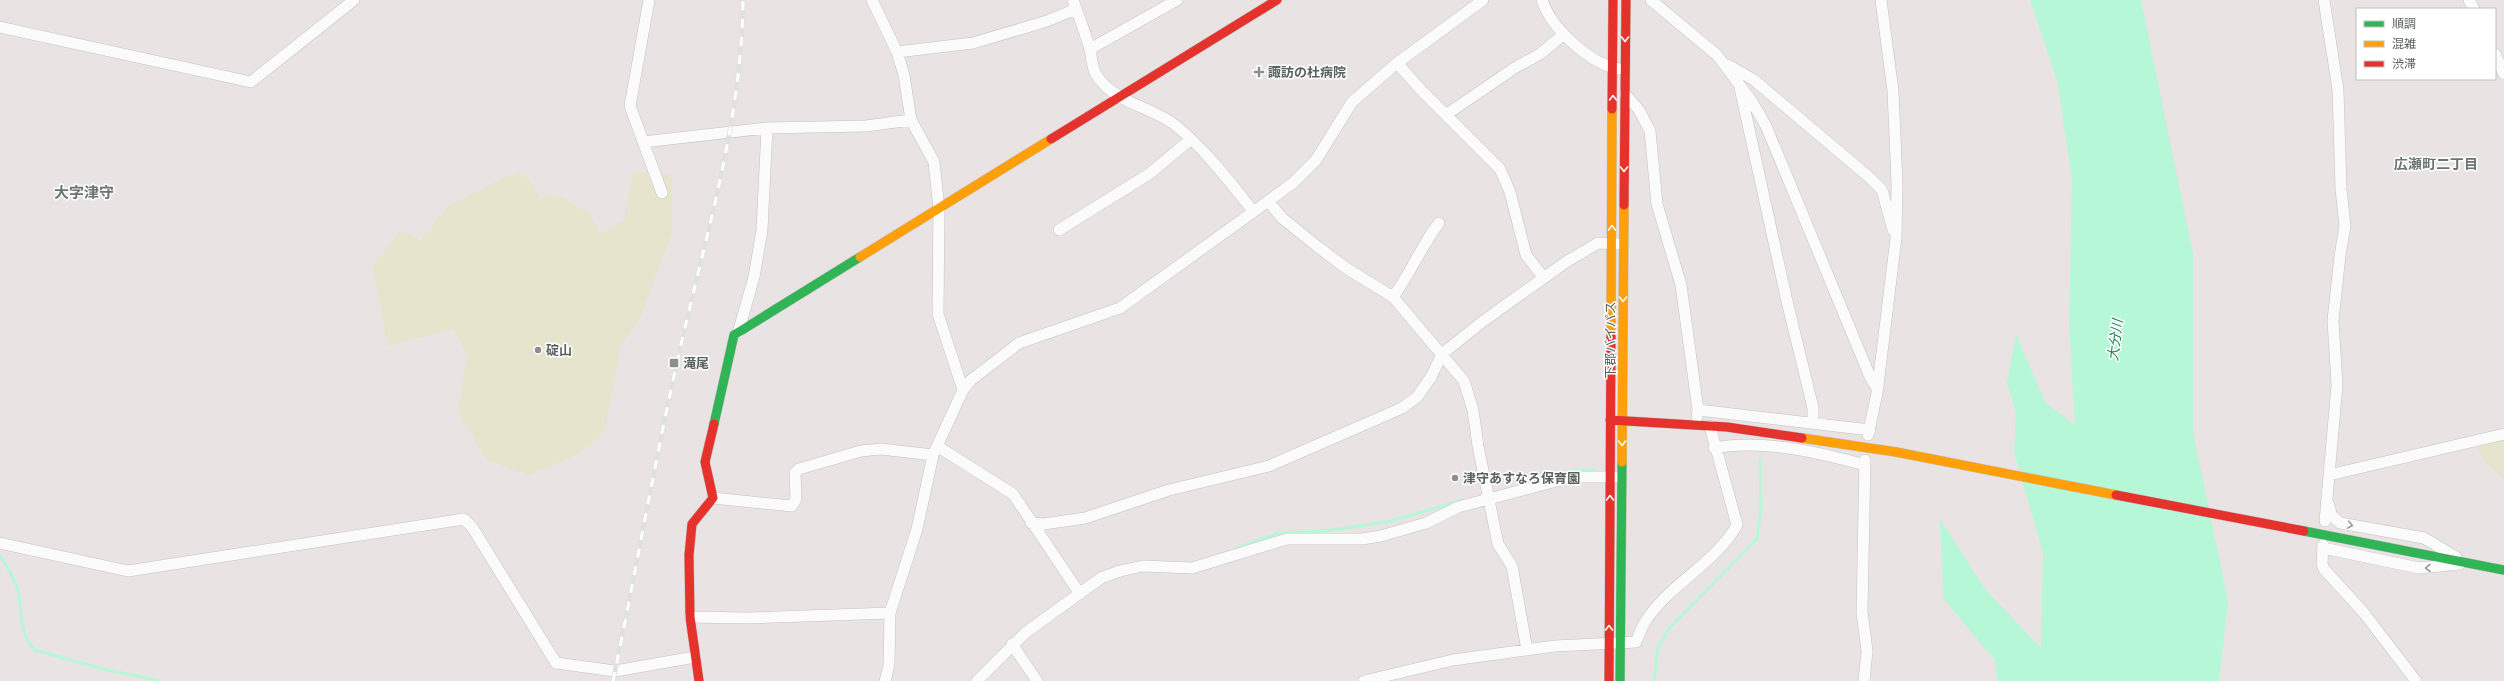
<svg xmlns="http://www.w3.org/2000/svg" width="2504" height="681" viewBox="0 0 2504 681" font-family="'Roboto Condensed','Noto Sans JP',sans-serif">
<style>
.green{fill:#e6e4cd}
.water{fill:#b5f7d6}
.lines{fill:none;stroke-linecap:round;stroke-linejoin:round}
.stream{stroke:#b5f7d6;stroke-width:3}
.street-casing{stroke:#c2c2c1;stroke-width:12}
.fast-casing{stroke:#c1c2c1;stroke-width:10}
.slow-casing{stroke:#c1c2c1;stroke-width:10}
.jam-casing{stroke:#c1c2c1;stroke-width:10}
.street{stroke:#fcfbfb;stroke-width:11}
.fast{stroke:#30b455;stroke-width:9}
.slow{stroke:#ff9f0a;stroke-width:9}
.jam{stroke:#e5322d;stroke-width:9}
.rail-casing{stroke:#e0e0df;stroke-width:4.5}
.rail{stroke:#fff;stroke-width:3;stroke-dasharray:9;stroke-linecap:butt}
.oneway{stroke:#fff}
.oneway2{stroke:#929896}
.poi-dot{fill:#8c8f8e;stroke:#fff;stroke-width:1.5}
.labels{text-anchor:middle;stroke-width:3;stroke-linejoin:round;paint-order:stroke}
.poi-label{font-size:13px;font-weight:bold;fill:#59625f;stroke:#fff;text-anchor:start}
.street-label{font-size:13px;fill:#59625f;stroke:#fff}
.neighbourhood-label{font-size:14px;font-weight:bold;fill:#6a7470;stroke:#fff}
.water-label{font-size:14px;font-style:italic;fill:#2c7d5c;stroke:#fff}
.quarter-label{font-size:15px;font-weight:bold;fill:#6a7470;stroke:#fff}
</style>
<rect width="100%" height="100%" fill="#eae3e4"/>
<!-- green -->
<path class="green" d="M521 172 530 181 541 199 559 195 590 214 601 233 624 220 633 172 672 174V233L639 321 621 345 604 434 574 456 529 475 488 461 458 414 467 354 453 329 388 346 372 265 401 231 421 240 449 205 506 177Z
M2504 438V479L2486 463 2475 444Z"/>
<!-- water -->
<path class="water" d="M2030 0H2141L2193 254V433L2228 601 2219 681H1997L1995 660 1943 598 1940 519 1985 589 2041 648 2043 553 2014 452 2016 413 2007 383 2016 334 2045 402 2075 425 2069 326 2072 181 2058 84Z"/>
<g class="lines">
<!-- stream -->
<path class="stream" d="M1555 476 1574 470H1595
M1235 549 1278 533 1326 531 1391 521 1463 500
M0 556C7 566 15 579 18 591 22 611 19 634 35 650L103 669 160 681
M1654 681 1658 647 1671 626 1757 539 1761 508 1760 459"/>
<!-- street casing -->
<g class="street-casing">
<path id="street" d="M649 0 630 106 662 193
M872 0 897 52 904 75 911 120 934 162 939 209 938 314 963 390
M1073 0C1079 16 1085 33 1090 49 1092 60 1092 71 1100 80 1118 103 1153 108 1175 125 1205 149 1230 182 1253 211
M1542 0C1551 28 1590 64 1619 69
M1651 0 1717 55 1751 100 1766 126 1871 379 1877 388
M2324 0 2338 90 2341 189 2345 226 2340 256 2333 320 2337 385 2325 521
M2469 0 2474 9
M0 27 251 82 354 0
M1090 49 1177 0
M897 52 973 43 1047 21 1076 9
M2495 54 2504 74
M1397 63 1422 91 1500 169 1510 192 1526 255 1544 278
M1728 65 1754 80 1869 177 1882 190 1893 230
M1740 88 1786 297 1813 408V423
M1625 94 1639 110 1650 131 1657 204 1681 285 1698 410
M1447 114 1516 67 1540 54 1564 34
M643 142 767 128 866 126 911 120
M1268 201 1282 218 1318 247 1346 268 1393 297 1464 381 1473 410 1478 446 1498 544 1512 566 1527 650
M1059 230 1149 174 1190 140
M1393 297C1411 273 1421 246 1439 223
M738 333 754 277 762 230 767 128
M1697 417 1698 410 1870 430
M1868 435 1877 393 1896 238 1897 183 1893 91 1881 0
M937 446 1013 494 1080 594
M1714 448C1763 439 1817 452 1865 465
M2329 475 2504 434
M713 498 792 506 796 499 795 473 799 469 861 451 881 449 933 455
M2328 503 2332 516 2340 523 2424 538 2456 557
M1031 523 1044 524 1085 518 1169 490 1269 466 1402 408 1417 397 1431 377 1442 354 1482 322 1566 262 1598 243 1618 244
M0 543 128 571 464 519 472 527 556 663 615 671 695 657
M2323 545 2322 564 2324 569 2364 613 2416 681
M2323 548 2419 568 2460 564
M690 617 747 618 890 613
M1012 644 1037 681
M885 681 889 665 890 613 917 529 933 455 963 390 971 380 1019 343 1120 308 1293 183 1316 160 1352 102 1397 63 1483 0
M977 681 1025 633 1101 578 1120 571 1143 566 1192 568 1287 539H1362L1381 536 1426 523 1458 507 1572 477H1617
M1364 681 1453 660 1555 646 1636 642C1639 636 1641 628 1645 622 1669 584 1715 564 1737 525L1710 426
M1864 681 1867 651 1862 612 1865 460"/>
</g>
<!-- fast casing -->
<g class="fast-casing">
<path id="fast" d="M714 424 734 335 860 257
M2304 531 2504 570
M1620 681 1622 462"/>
</g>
<!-- slow casing -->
<g class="slow-casing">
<path id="slow" d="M860 257 1051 139
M1611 337 1612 109
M1802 438 1896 452 2116 495
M1622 462 1624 205"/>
</g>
<!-- jam casing -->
<g class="jam-casing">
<path id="jam" d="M1612 109 1613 0
M1051 139 1277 0
M1624 205 1626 0
M1610 420 1727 427 1802 438
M2116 495 2304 531
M699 681 690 617 689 555 692 524 713 498 705 462 714 424
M1609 681 1611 337"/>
</g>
<!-- street -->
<use href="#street" class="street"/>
<!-- fast -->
<use href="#fast" class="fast"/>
<!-- slow -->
<use href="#slow" class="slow"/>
<!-- jam -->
<use href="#jam" class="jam"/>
<!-- rail casing -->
<g class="rail-casing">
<path id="rail" d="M613 681C636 571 655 459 680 349 706 234 742 119 743 0"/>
</g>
<!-- rail -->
<use href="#rail" class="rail"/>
</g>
<!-- one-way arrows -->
<defs><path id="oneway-chevron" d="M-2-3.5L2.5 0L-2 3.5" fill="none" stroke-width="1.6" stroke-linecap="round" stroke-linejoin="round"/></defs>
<g class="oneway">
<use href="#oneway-chevron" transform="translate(1625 39) rotate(90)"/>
<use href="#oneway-chevron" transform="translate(1613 98) rotate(-90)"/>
<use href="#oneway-chevron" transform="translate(1624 169) rotate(90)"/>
<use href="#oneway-chevron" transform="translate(1612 228) rotate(-90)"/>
<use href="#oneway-chevron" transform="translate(1623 299) rotate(90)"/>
<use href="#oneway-chevron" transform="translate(1622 443) rotate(90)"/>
<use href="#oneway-chevron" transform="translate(1610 498) rotate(-90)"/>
<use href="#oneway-chevron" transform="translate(1609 628) rotate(-90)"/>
</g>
<g class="oneway2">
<use href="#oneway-chevron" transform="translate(2350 525) rotate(10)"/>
<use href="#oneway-chevron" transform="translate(2428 568) rotate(179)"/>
</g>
<!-- markers -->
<g class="poi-dot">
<path d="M1257 66h4v4h4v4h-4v4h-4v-4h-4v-4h4z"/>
<circle cx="538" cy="350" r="4"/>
<rect x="669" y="358" width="10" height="10" rx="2"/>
<circle cx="1455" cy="478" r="4"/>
</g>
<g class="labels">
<!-- poi labels -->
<g class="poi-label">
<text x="1268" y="77">諏訪の杜病院</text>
<text x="546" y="355">碇山</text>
<text x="683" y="368">滝尾</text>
<text x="1463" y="483">津守あすなろ保育園</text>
</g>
<!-- street labels -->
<g class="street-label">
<text transform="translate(1610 340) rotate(-90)" y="5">下郡バイパス</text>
</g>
<!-- neighbourhood labels -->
<g class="neighbourhood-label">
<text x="2436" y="169">広瀬町二丁目</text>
</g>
<!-- water labels -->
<g class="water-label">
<text transform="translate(2115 340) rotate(-83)" y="5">大分川</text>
</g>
<!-- quarter labels -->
<g class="quarter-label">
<text x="84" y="198">大字津守</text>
</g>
</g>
<!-- legend -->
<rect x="2356" y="8" width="140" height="72" fill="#ffffff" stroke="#bdc0bf"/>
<rect x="2364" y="21" width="20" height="6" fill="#30b455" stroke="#bdc0bf"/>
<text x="2392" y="28" font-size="12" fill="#59625f">順調</text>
<rect x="2364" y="41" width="20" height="6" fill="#ff9f0a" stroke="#bdc0bf"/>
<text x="2392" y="48" font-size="12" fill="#59625f">混雑</text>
<rect x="2364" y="61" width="20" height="6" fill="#e5322d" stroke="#bdc0bf"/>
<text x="2392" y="68" font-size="12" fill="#59625f">渋滞</text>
</svg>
